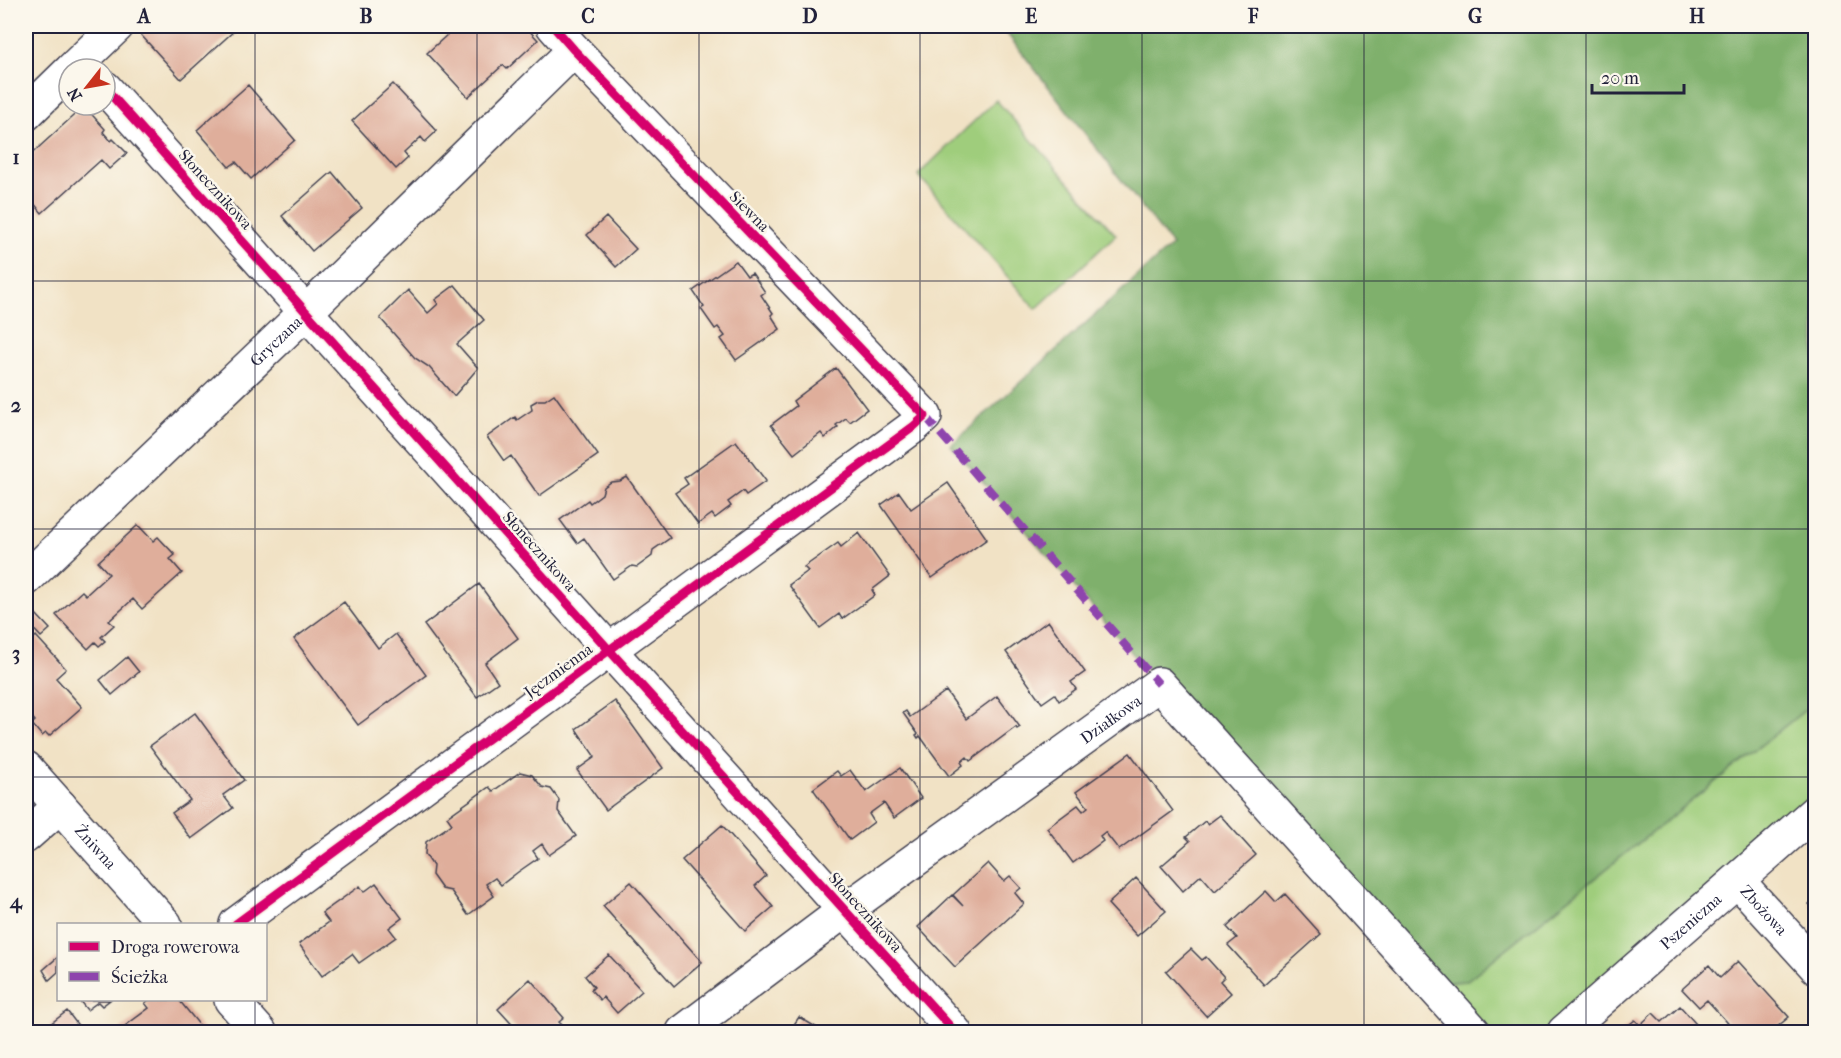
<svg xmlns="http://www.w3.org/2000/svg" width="1841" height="1058" viewBox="0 0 1841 1058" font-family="'IM FELL French Canon',serif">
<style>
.green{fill:#9fcd7c;stroke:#60785c;stroke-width:1.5}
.forest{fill:#7fb06c;stroke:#506954;stroke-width:1.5}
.building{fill:#dfae9b}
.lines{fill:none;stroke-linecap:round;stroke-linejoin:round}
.minor-casing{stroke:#413f50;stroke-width:36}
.minor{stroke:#fff;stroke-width:33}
.quiet{stroke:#8e44ad;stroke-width:8;stroke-dasharray:15 8;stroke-linecap:butt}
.cycleway-casing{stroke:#fbf7ec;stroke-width:13}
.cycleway{stroke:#d6006c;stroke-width:9}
.grid{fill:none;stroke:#22223b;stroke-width:1.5;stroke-opacity:0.55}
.labels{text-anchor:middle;stroke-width:5;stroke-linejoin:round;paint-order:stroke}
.street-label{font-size:16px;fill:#22223b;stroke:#fbf7ec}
.neatline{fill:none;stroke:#22223b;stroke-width:2}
.grid-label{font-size:20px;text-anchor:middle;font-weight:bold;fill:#22223b}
</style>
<rect width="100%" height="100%" fill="#fbf7ec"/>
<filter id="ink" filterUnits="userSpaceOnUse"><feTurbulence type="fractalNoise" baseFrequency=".0167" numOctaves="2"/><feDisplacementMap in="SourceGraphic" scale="12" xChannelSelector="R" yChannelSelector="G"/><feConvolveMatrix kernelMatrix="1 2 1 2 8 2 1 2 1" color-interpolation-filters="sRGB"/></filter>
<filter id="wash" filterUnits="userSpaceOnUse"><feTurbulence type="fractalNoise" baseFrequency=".008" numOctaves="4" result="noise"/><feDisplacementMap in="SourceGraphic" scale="24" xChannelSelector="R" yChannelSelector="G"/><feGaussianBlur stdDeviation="1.35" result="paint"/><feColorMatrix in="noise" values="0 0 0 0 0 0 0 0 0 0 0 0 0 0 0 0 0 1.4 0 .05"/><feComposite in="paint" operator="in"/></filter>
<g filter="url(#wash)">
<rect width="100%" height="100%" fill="#f1e2c5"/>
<!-- green -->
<path class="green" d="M996 100 1116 235 1036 309 918 175Z
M1815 702V811L1564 1032H1474L1430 984 1466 981Z"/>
<!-- forest -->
<path class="forest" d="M1001 26H1815V702L1466 981 1430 983 1159 684 951 445 1172 245Z"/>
<g id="blocks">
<!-- building -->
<path class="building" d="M152 26H231L235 30 181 79 141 35Z
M457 26H525L538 40 507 69 503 65 468 97 427 53Z
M393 84 437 131 425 142 421 137 404 153 408 158 396 169 352 121Z
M248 85 295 140 251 179 236 162 229 167 197 130Z
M84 106 105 129 103 132 111 141 113 139 127 153 109 169 101 160 42 213 26 194V159Z
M332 172 362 208 312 251 282 216Z
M606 217 636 249 616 267 587 235Z
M736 261 747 276 752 273 765 292 761 295 773 313 771 315 780 329 736 360 721 339 725 336 718 327 715 329 701 309 704 307 693 291Z
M455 285 484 320 457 344 478 368 454 396 429 367 415 358 380 318 408 290 428 313 438 304 435 300Z
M836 368 867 409 850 422 846 418 836 425 838 427 825 438 821 433 794 454 771 425 796 406 793 401Z
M554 394 598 455 539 496 511 456 504 461 487 437 515 417 517 420 532 410 531 404 538 400H545Z
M736 441 766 481 746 495 743 491 728 502 731 506 715 518 712 514 698 524 675 493 688 484 684 478Z
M627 477 670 538 653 550 652 556 637 567 632 566 613 579 584 538 577 543 560 520 588 500 590 503 602 494 604 487 611 482 620 481Z
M948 483 987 539 932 578 881 505 899 492 911 509Z
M138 525 153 541 158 537 175 555 170 559 182 573 142 609 133 599 109 621 114 625 101 637 105 641 99 646 95 642 88 649 56 615 82 591 86 595 109 574 98 562Z
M859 533 890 576 872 590 875 595 842 619 839 614 820 628 789 585 808 571 804 567 838 543 841 547Z
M479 584 518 638 485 663 498 682 477 697 424 625Z
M344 602 378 648 396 634 426 675 358 725 294 639Z
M34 612 50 629 41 637 26 621Z
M1048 621 1085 672 1071 682 1076 689 1059 701 1055 694 1042 703 1006 652Z
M36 636 66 669 56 678 82 707 49 736 46 733 42 736 32 724 35 721 26 710V645Z
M127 657 139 672 112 695 100 680Z
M946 691 966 719 997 696 1020 727 1017 729 1016 727 970 761 967 757 961 762 963 765 949 776 920 736 918 738 916 735 918 734 903 713 906 711 910 717Z
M615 701 663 768 606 810 577 770 595 757 576 729Z
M195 713 244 780 223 795 233 808 191 839 172 813 190 800 150 746Z
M1130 753 1173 811 1119 850 1105 832 1100 836 1103 841 1073 863 1047 828 1078 805 1083 811 1088 807 1076 792Z
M900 768 921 798 894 818 884 803 869 814 874 822 850 840 813 789 837 771 841 776 850 770 866 792Z
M520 772 532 775 542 787 551 789 559 800 558 811 576 836 549 855 542 844 533 851 538 858 518 872 501 885 495 878 486 884 494 896 468 915 451 891 442 889 432 875 433 866 425 854 426 842 452 824 447 817 489 787 493 791Z
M1220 815 1256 855 1215 891 1201 875 1183 891 1161 866 1190 841 1186 837 1205 821 1208 824Z
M722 825 766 876 755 886 773 907 745 931 682 860Z
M988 863 1004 881 1010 876 1021 888 1015 893 1024 904 955 967 918 927 952 895 963 906 953 895Z
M1136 878 1166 911 1137 936 1108 904Z
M631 882 702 962 674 986 603 906Z
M376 883 402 918 389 928 396 937 359 963 352 954 322 976 299 944 329 922 322 913 360 886 364 892Z
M1266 891 1276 902 1285 894 1321 934 1264 985 1228 945 1237 938 1227 927Z
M1816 898V911L1809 904Z
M1191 949 1202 960 1206 957 1224 977 1220 981 1231 993 1206 1016 1166 971Z
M609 955 642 991 617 1013 603 997 600 1000 591 990 594 987 585 976Z
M58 957V972L49 980 43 970Z
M1738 961 1789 1017 1771 1032H1736L1707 1000 1699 1007 1682 989 1709 965 1720 978Z
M530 979 564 1018 559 1022 569 1032H519L498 1009Z
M79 1000H110L102 1006 98 1002 87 1010Z
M149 1000H179L205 1032H117L149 1008 145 1003Z
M1680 1006 1703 1032H1620L1635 1020 1640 1025 1653 1013 1662 1022Z
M67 1011 83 1032H54L49 1025Z
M799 1017 824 1032H789Z"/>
</g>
</g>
<g filter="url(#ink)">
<use href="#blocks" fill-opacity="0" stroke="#413f50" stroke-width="1.5"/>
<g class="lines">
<!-- minor casing -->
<g class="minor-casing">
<g id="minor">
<path d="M72 69 117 26"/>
<path d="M105 88 610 651 955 1032"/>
<path d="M26 114 69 72"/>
<path id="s1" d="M26 579 306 312 574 50"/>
<path id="s2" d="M26 768 165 924"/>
<path d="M26 836 60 806"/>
<path id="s3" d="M1738 881 1816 967"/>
<path d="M236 924 913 427 925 416 574 50 553 26"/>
<path d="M231 1000 260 1032"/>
<path id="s4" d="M683 1032 844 911 1159 684 1474 1032"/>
<path id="s5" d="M1564 1032 1816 811"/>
</g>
</g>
<!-- minor -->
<use href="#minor" class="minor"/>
<!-- quiet -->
<path class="quiet" d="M925 416 1159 684"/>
<!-- cycleway casing -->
<g class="cycleway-casing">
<path id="cycleway" d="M105 88 610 651 955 1032
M236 924 913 427 925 416 574 50 553 26"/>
</g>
<!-- cycleway -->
<use href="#cycleway" class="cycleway"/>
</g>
</g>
<!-- grid -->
<path class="grid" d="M255 26V924M477 26V1032M699 26V1032M920 26V1032M1142 26V1032M1364 26V1032M1586 26V1032M26 281H1816M26 529H1816M26 777H1816M255 1000V1032"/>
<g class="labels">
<!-- street labels -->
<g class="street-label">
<text transform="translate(216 189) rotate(48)" y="6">Słonecznikowa</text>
<text transform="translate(750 211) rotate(46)" y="6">Siewna</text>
<text dy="6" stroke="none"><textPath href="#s1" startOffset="345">Gryczana</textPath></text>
<text transform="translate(540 551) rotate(48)" y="6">Słonecznikowa</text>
<text transform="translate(558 670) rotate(-36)" y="6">Jęczmienna</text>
<text dy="6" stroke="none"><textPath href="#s4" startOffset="530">Działkowa</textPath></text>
<text dy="6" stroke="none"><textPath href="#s2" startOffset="105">Żniwna</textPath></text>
<text dy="6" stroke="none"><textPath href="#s3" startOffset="39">Zbożowa</textPath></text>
<text transform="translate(866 912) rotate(48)" y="6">Słonecznikowa</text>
<text dy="6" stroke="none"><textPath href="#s5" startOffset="168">Pszeniczna</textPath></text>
</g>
</g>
<!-- margin -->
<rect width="1841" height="1058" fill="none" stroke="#fbf7ec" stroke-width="66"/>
<!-- legend -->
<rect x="57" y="923" width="210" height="78" fill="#fbf7ec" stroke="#a4a2a5" stroke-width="1.5"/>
<rect x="69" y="942" width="30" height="9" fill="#d6006c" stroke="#a4a2a5" stroke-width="1.5"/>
<text x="111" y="953" font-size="18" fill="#22223b">Droga rowerowa</text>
<rect x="69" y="972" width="30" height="9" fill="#8e44ad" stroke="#a4a2a5" stroke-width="1.5"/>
<text x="111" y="983" font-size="18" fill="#22223b">Ścieżka</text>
<!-- north arrow -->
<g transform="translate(87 87) rotate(239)"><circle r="28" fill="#fbf7ec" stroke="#a4a2a5" stroke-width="1.5"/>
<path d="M0-4.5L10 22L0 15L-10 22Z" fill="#c8321e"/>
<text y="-9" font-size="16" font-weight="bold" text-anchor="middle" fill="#22223b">N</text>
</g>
<!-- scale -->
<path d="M1592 84v9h92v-9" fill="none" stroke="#22223b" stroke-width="3"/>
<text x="1601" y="84" font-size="18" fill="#22223b" stroke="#fbf7ec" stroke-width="4.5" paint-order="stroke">20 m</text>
<rect x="33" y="33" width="1775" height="992" class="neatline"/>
<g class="grid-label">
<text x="144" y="23">A</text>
<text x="366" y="23">B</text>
<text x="588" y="23">C</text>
<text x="810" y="23">D</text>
<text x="1031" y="23">E</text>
<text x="1253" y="23">F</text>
<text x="1475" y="23">G</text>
<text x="1697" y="23">H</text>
<text x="16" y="164">1</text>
<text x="16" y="412">2</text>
<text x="16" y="660">3</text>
<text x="16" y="908">4</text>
</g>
</svg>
